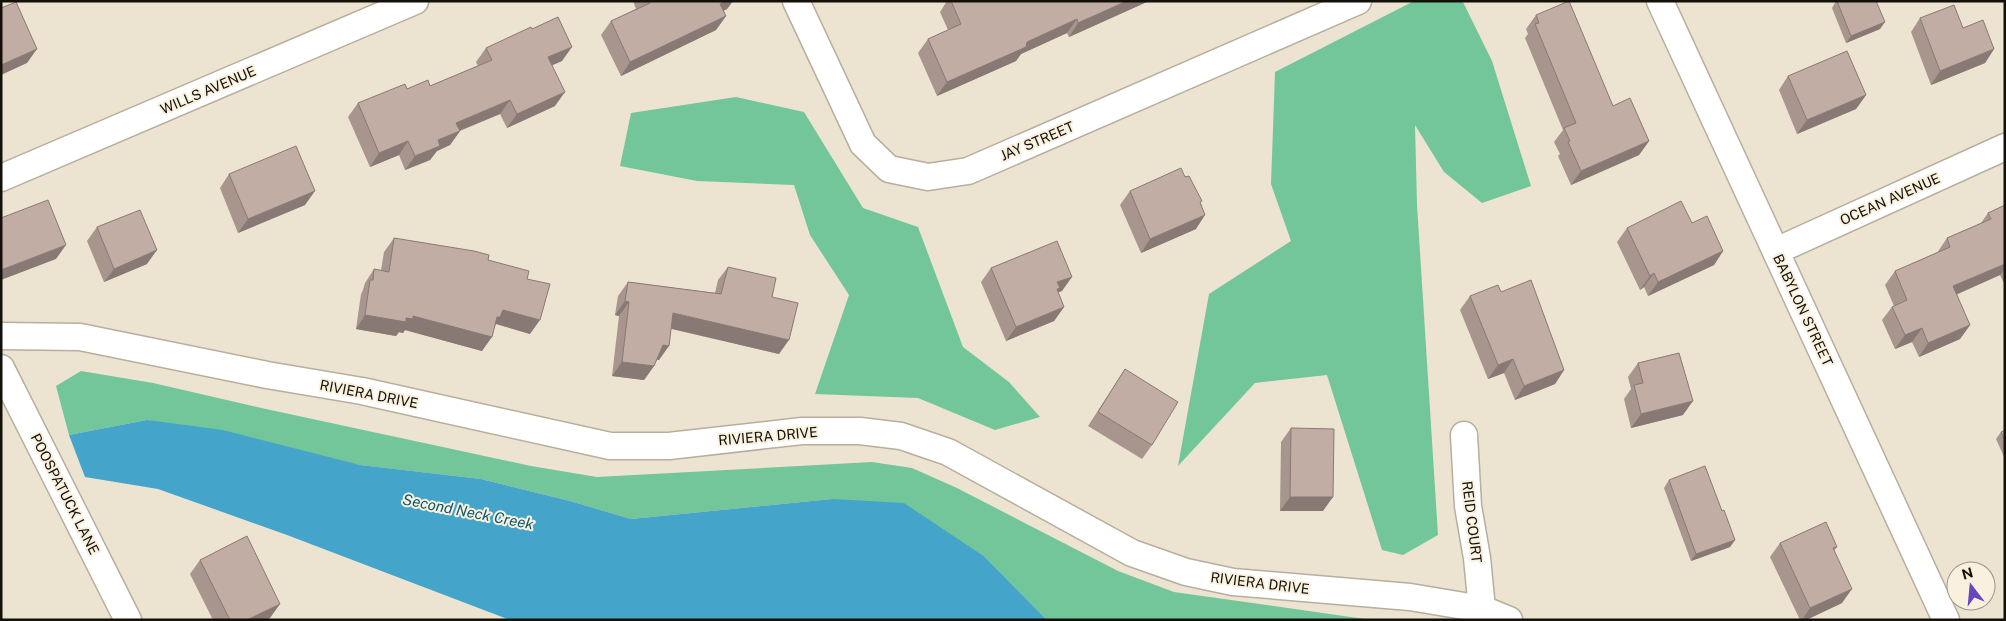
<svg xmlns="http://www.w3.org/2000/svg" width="2006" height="621" viewBox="0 0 2006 621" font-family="'Public Sans',sans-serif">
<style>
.forest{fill:#73c699}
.water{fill:#44a4ca}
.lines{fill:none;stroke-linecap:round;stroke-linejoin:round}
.minor-casing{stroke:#b7af9e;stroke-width:29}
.minor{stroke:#fff;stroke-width:26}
.wall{fill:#a7958e}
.shaded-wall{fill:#887974}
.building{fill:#c2ada5;stroke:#887974}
.labels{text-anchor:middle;stroke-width:4;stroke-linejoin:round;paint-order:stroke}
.street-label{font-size:14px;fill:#13100a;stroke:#f9f1de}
.water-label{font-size:15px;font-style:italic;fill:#095873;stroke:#f9f1de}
</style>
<rect width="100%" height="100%" fill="#ece4d1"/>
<!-- forest -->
<path class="forest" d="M1414 1 1463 2 1492 61 1531 186 1482 203 1444 172 1415 125 1417 205 1438 535 1403 555 1382 550 1327 375 1255 383 1178 466 1209 294 1291 241 1271 184 1275 72Z
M736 97 804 112 863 208 918 227 963 347 1009 382 1040 417 995 430 918 398 815 394 849 295 810 235 794 185 697 181 620 166 631 113Z
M81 371 153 383 266 409 531 466 597 477 872 462 912 468 957 488 1118 571 1174 592 1372 620H1047L985 557 832 499 631 519 570 501 481 479 359 465 147 420 69 435 56 386Z"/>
<!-- water -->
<path class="water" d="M147 420 223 430 360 465 481 479 570 501 631 519 832 499 904 503 985 557 1047 620H510L287 535 158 489 85 477 69 435Z"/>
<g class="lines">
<!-- minor casing -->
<g class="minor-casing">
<path id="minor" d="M796 1 863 144 889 169 928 177 968 171 1358 1
M1660 1 1946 620
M1 178 415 1
M1776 251 2005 147
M1 336 80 337 267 375 362 391 610 446H669L802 431H860L901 436 948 452 1132 553 1186 572 1233 582 1410 597 1482 609 1509 620
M1 368 128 620
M1464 435 1468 506 1477 558 1482 609"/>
</g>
<!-- minor -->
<use href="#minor" class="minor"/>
</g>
<!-- wall -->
<path class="wall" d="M633 1H733L727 9 723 11 726 16 716 30 621 76 601 35 611 21 636 9Z
M947 1H1149L1069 37 1067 33 1021 54 1016 61 937 96 918 53 928 39 948 30 940 12Z
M1836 1H1876L1880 29 1846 43 1832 8Z
M1536 15 1613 106 1649 141 1639 155 1571 185 1558 156 1560 154 1554 142 1563 130 1525 38 1528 34 1526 29Z
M1920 18 1994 49 1985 63 1931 85 1911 32Z
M532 29 562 61 552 65 555 106 507 128 500 114 460 131 450 145 437 151 430 160 405 170 399 155 370 167 348 117 358 103 407 89 430 86 478 66 476 62 486 48Z
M1788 76 1866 95 1856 109 1797 134 1779 90Z
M229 174 305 205 238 233 220 188Z
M1185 177 1196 229 1141 253 1120 205 1130 191Z
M2005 205V285L2000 275 1956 295 1970 325 1960 339 1919 357 1912 342 1895 349 1882 320 1892 307 1894 306 1885 285 1895 271 1937 253 1947 238 1981 223 1988 213Z
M1692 223 1723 251 1714 265 1648 296 1644 287 1640 290 1617 242 1627 228Z
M97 227 147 264 104 282 87 241Z
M394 238 488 260 527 279 530 334 496 324 482 351 405 330 403 333 399 332 396 336 356 329 361 294 363 290 365 283 374 269 381 270 384 252Z
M728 267 772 297 779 354 671 328 659 360 657 359 654 366 644 380 612 376 619 316 615 315 618 296 628 282 715 293 718 280Z
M991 268 1062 291 1058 292 1064 307 1054 321 1006 341 981 282Z
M1501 292 1564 370 1555 384 1515 400 1504 373 1488 379 1460 310 1470 296Z
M1638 363 1683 415 1631 428 1624 399 1631 389 1628 377Z
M1125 369 1152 445 1142 459 1088 426Z
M1291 428 1323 511H1280L1281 442Z
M2005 430V459L1996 439 2001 432Z
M1669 480 1722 511 1735 540 1730 547 1691 561 1664 488Z
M1780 543 1837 547 1834 551 1842 603 1806 620H1800L1770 557Z
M200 560 270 618 266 620H213L190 574Z"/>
<!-- shaded-wall -->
<path class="shaded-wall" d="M725 1H733L727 9 710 18 720 4Z
M1127 1H1149L1069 37 1078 23Z
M726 16 716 30 621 76 630 62Z
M1077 19 1067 33 1021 54 1016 61 937 96 947 82 1027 42Z
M1885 22 1880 29 1846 43 1851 36Z
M572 47 562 61 539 71 548 57Z
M37 49 27 63 1 75V65Z
M1994 49 1985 63 1931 85 1940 71Z
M565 92 555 106 507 128 517 114Z
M1866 95 1856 109 1797 134 1807 120Z
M510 100 500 114 446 136 456 123Z
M460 131 450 145 437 151 430 160 405 170 415 156 438 140Z
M408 141 399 155 370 167 379 153Z
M1649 141 1639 155 1571 185 1581 171Z
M315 191 305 205 238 233 248 219Z
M1205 215 1196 229 1141 253 1150 239Z
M66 245 56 259 1 280V270Z
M157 250 147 264 104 282 114 269Z
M1723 251 1714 265 1648 296 1658 282Z
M2005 264V269L2000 275 1943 300 1953 286Z
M1654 273 1644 287 1640 290 1650 276Z
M1072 277 1062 291 1056 293 1057 282Z
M625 301 629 302 619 316 615 315Z
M1064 307 1054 321 1006 341 1016 327Z
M503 310 540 320 530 334 496 324 491 331 487 330Z
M673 313 789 340 779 354 663 327Z
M365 315 406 318 413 316 492 337 482 351 405 330 403 333 399 332 396 336 356 329Z
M1970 325 1960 339 1919 357 1928 343Z
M1922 328 1912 342 1895 349 1905 335Z
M663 345 669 346 659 360 653 359Z
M1513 359 1504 373 1488 379 1498 365Z
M622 362 654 366 644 380 612 376Z
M1564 370 1555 384 1515 400 1524 386Z
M1693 401 1683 415 1631 428 1641 414Z
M1290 497H1333L1323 511H1280Z
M1735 540 1730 547 1691 561 1696 554Z
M1852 589 1842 603 1806 620H1802L1810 608Z
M280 604 270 618 266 620H247Z"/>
<!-- building -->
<path class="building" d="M649 1H725L720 4 726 16 630 62 611 21 650 3Z
M951 1H1127L1078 23 1077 19 1027 42 1026 47 947 82 928 39 961 24Z
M1569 1 1613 106 1630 98 1649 141 1581 171 1568 142 1570 141 1564 128 1576 123 1535 24 1539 23 1536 15Z
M1837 1H1876L1885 22 1851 36Z
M16 2 37 49 1 65V8Z
M1954 5 1963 28 1983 20 1994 49 1940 71 1920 18Z
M558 17 572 47 548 57 565 92 517 114 510 100 456 123 460 131 438 140 440 146 415 156 408 141 379 153 358 103 405 84 407 89 428 80 430 86 492 60 486 48 531 27 532 29Z
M1847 51 1866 95 1807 120 1788 76Z
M296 146 315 191 248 219 229 174Z
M1181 168 1185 177 1189 176 1202 201 1200 202 1205 215 1150 239 1130 191Z
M48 200 66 245 1 270V218Z
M1681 201 1692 223 1707 216 1723 251 1658 282 1654 273 1650 276 1627 228Z
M2005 205V264L1953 286 1970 325 1928 343 1922 328 1905 335 1892 307 1907 300 1895 271 1950 247 1947 238 1991 219 1988 213Z
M140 210 157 250 114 269 97 227Z
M394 238 474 251 489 255 488 260 529 271 527 279 550 284 540 320 503 310 500 317H497L492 337 413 316V319L406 318V322L365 315 370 280H373L374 269 389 272Z
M1057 241 1072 277 1057 282 1060 288 1057 289 1064 307 1016 327 991 268Z
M728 267 776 278 772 297 798 303 789 340 673 313 669 346 663 345 654 366 622 362 629 302 625 301 628 282 721 294Z
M1531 280 1564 370 1524 386 1513 359 1498 365 1470 296 1498 285 1501 292Z
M1679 353 1693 401 1641 414 1634 385 1643 383 1638 363Z
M1125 369 1178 402 1152 445 1098 412Z
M1291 428 1334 429 1333 497H1290Z
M2005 430V440L2001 432Z
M1705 466 1722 511 1724 510 1735 540 1696 554 1669 480Z
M1826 522 1837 547 1833 548 1852 589 1810 608 1780 543Z
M247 536 280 604 247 620H230L200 560Z"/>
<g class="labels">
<!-- street labels -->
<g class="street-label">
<text transform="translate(208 90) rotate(-23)" y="5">WILLS AVENUE</text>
<text transform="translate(1037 141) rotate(-23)" y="5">JAY STREET</text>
<text transform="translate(1890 199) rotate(-24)" y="5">OCEAN AVENUE</text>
<text transform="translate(1803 310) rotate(65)" y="5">BABYLON STREET</text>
<text transform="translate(369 394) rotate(11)" y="5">RIVIERA DRIVE</text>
<text transform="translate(768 436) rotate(-5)" y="5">RIVIERA DRIVE</text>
<text transform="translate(65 494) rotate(63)" y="5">POOSPATUCK LANE</text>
<text transform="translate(1472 522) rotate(83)" y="5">REID COURT</text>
<text transform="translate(1260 583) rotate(7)" y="5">RIVIERA DRIVE</text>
</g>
<!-- water labels -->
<g class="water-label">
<text transform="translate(468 512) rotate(11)" y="5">Second Neck Creek</text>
</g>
</g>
<!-- border -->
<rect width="2006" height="621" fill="none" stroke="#13100a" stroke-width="5"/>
<!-- north arrow -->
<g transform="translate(1971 586) rotate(344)"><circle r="24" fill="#f9f1de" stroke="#9d9789"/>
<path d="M0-4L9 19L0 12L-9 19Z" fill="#6746be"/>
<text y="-8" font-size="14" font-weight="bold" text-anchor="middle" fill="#13100a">N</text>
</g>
</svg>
